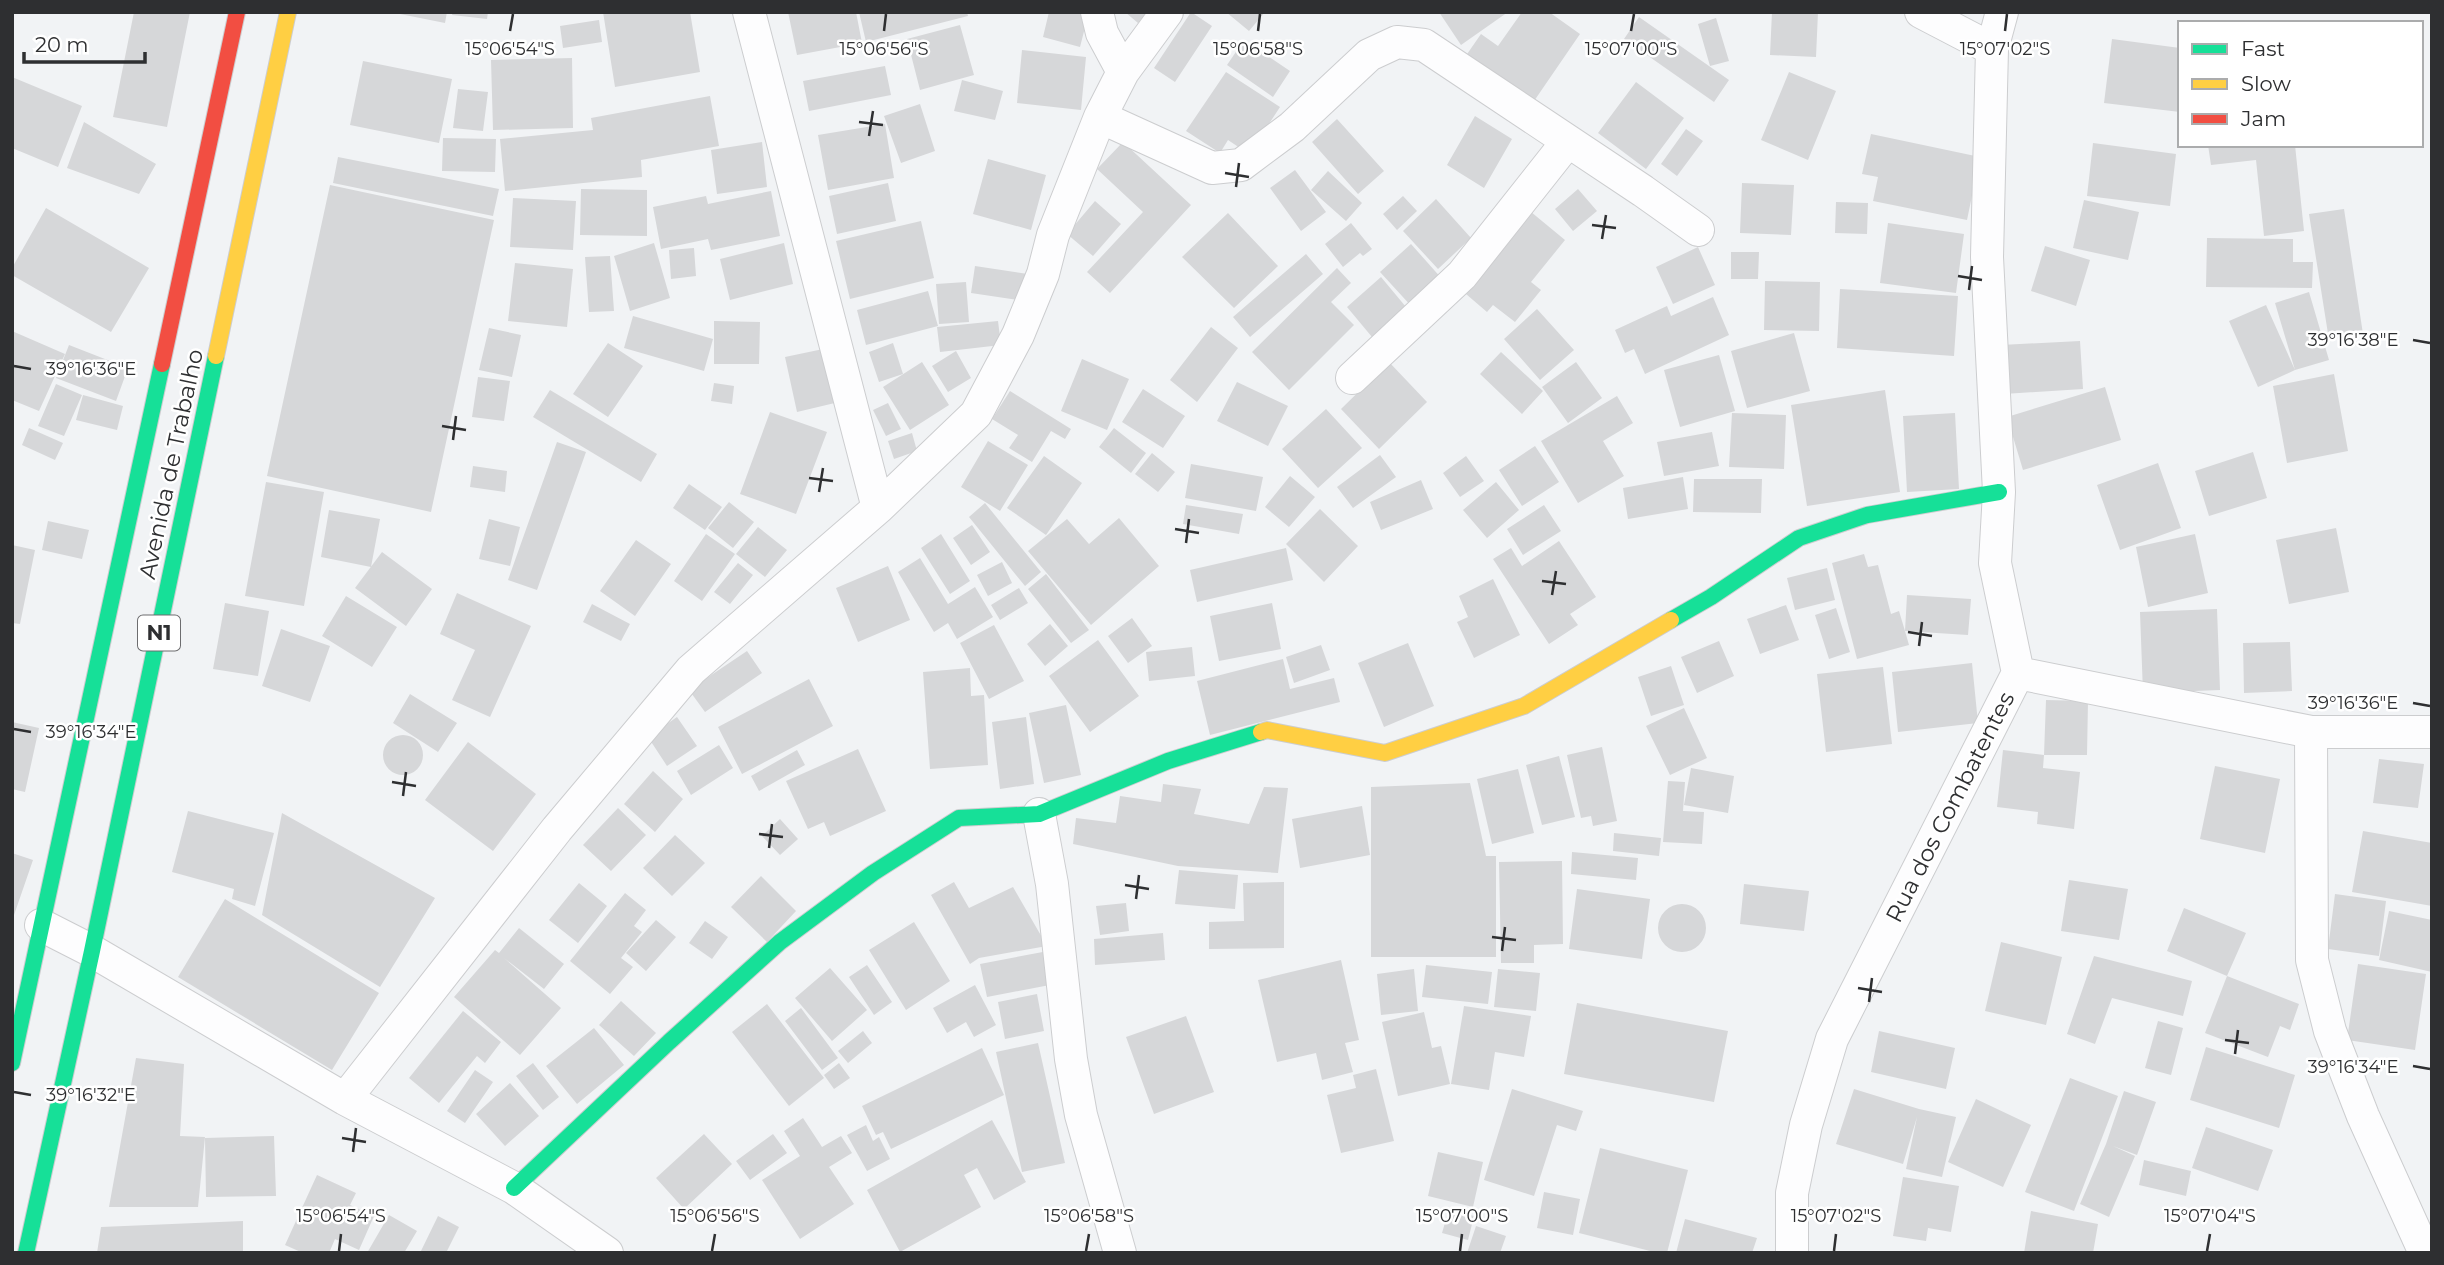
<svg xmlns="http://www.w3.org/2000/svg" width="2444" height="1265" viewBox="0 0 2444 1265" font-family="Montserrat,sans-serif">
<style>
.building{fill:#d6d7d9}
.lines{fill:none;stroke-linecap:round;stroke-linejoin:round}
.street-casing{stroke:#cccdcf;stroke-width:34}
.fast-casing{stroke:#cccdcf;stroke-width:18}
.slow-casing{stroke:#cccdcf;stroke-width:18}
.jam-casing{stroke:#cccdcf;stroke-width:18}
.street{stroke:#fdfdfe;stroke-width:32}
.fast{stroke:#16e098;stroke-width:16}
.slow{stroke:#ffcf43;stroke-width:16}
.jam{stroke:#f24e42;stroke-width:16}
.ticks{fill:none;stroke:#2e2f31;stroke-width:2.5}
.labels{text-anchor:middle;stroke-width:5;stroke-linejoin:round;paint-order:stroke}
.shield{fill:#fff;stroke:#6d6d6f;stroke-width:2}
.shield-label{font-size:21px;font-weight:bold;fill:#2e2f31}
.street-label{font-size:23px;fill:#2e2f31;stroke:#fff}
.ticks-label{font-size:18px;text-anchor:middle;fill:#2e2f31;stroke:#fff;stroke-width:5;stroke-linejoin:round;paint-order:stroke}
</style>
<rect width="100%" height="100%" fill="#f1f3f5"/>
<!-- building -->
<path class="building" d="M134 12H190L167 127 113 117Z
M390 12H447L445 23Z
M453 12H488L487 19 452 15Z
M603 12H690L700 72 615 87Z
M788 12H856L862 43 797 55Z
M859 12H967L968 16 866 42Z
M1049 12H1089L1080 47 1043 37Z
M1125 12H1147L1138 23Z
M1191 12 1212 26 1175 82 1154 68Z
M1226 12H1265L1249 31Z
M1439 12H1508L1461 45Z
M1522 12H1549L1580 34 1532 104 1465 57 1481 34 1498 46Z
M1772 12H1818L1816 57 1770 55Z
M1639 17 1729 80 1714 102 1624 39Z
M1716 18 1729 61 1710 66 1698 24Z
M599 20 602 42 563 48 560 26Z
M960 25 974 75 920 90 907 39Z
M2112 39 2180 48V112L2104 103Z
M1244 40 1290 71 1273 97 1227 65Z
M1022 50 1086 57 1081 110 1017 103Z
M572 58 573 128 493 130 491 60Z
M363 61 452 79 439 143 350 125Z
M885 66 891 95 809 111 803 81Z
M1226 72 1280 107 1249 154 1228 140 1220 153 1186 131Z
M1789 72 1836 91 1808 160 1761 140Z
M12 77 82 106 58 167 12 148Z
M962 80 1003 91 995 120 954 111Z
M1636 82 1684 118 1646 169 1598 133Z
M458 89 488 92 483 131 453 128Z
M710 96 719 146 641 160 642 177 505 191 500 139 593 130 591 118Z
M920 104 935 151 901 163 884 116Z
M1475 116 1512 139 1484 188 1447 165Z
M1337 119 1384 171 1358 194 1312 142Z
M84 122 156 164 139 194 67 168Z
M885 124 894 178 828 190 818 135Z
M1686 129 1703 141 1677 176 1661 164Z
M1871 134 1980 157 1967 220 1873 201 1878 177 1862 174Z
M443 138 496 139 495 172 442 171Z
M762 142 767 187 717 194 711 150Z
M1123 142 1191 205 1110 293 1087 272 1143 212 1097 169Z
M2093 143 2176 154 2170 206 2087 196Z
M2208 145H2295L2304 231 2264 236 2256 160 2211 165Z
M338 157 499 189 493 216 333 183Z
M988 159 1046 175 1031 230 973 214Z
M1295 170 1326 212 1301 231 1270 188Z
M1328 171 1362 203 1346 221 1311 190Z
M888 183 896 221 837 234 829 196Z
M1742 183 1794 185 1791 235 1740 233Z
M330 185 494 220 431 512 267 476Z
M581 189 647 190V236L580 235Z
M1578 189 1597 211 1573 231 1555 209Z
M771 191 780 236 711 250 708 239 661 249 653 207 706 196 708 204Z
M1403 196 1417 211 1397 230 1383 214Z
M513 198 576 201 573 250 510 247Z
M1436 199 1471 238 1438 269 1403 231Z
M2084 200 2139 212 2128 260 2073 248Z
M1095 201 1121 224 1093 256 1067 234Z
M1836 202 1868 203 1867 234 1835 233Z
M1525 207 1565 240 1531 282 1541 290 1515 322 1493 305 1487 312 1459 288Z
M46 208 149 268 111 332 12 275V268Z
M2344 209 2363 334 2329 340 2309 214Z
M1228 213 1278 266 1234 308 1182 257Z
M921 221 934 278 850 299 836 241Z
M1351 223 1372 249 1363 256 1360 253 1343 267 1325 244Z
M1888 223 1964 234 1956 293 1880 283Z
M2207 238 2293 239V262H2313L2312 288 2206 287Z
M654 243 670 298 630 311 614 256Z
M784 243 793 284 730 300 720 259Z
M1411 244 1443 280 1413 308 1380 272Z
M2045 246 2090 260 2076 306 2031 291Z
M1698 247 1715 285 1673 304 1656 267Z
M694 248 696 276 671 279 669 250Z
M1731 252H1759L1758 279H1731Z
M1306 254 1323 274 1250 337 1233 317Z
M610 256 614 311 589 312 585 257Z
M515 263 573 269 567 327 508 321Z
M975 266 1028 274 1025 301 971 293Z
M1337 268 1351 283 1331 302 1354 325 1289 390 1252 352Z
M1381 277 1406 307 1372 337 1347 307Z
M1765 281 1820 282 1819 331 1764 330Z
M966 282 969 322 939 324 936 284Z
M1840 289 1958 296 1954 356 1837 348Z
M928 291 938 326 866 345 857 310Z
M2309 292 2329 360 2295 370 2275 303Z
M1713 297 1729 335 1645 374 1634 349 1625 353 1615 330 1667 306 1671 316Z
M2266 305 2295 370 2258 387 2229 321Z
M1537 309 1574 350 1540 380 1504 339Z
M633 316 713 339 704 371 624 348Z
M714 321 760 322 759 364H714Z
M998 321 1001 345 940 352 937 327Z
M1211 327 1238 348 1197 402 1170 380Z
M489 328 521 335 512 377 479 370Z
M12 331 65 354 39 411 12 400Z
M1794 333 1810 391 1747 408 1731 351Z
M2080 341 2083 389 2004 394 2001 345Z
M608 343 643 366 608 417 573 394Z
M893 343 903 374 879 382 869 352Z
M69 345 128 368 116 401 56 378Z
M828 348 839 402 797 412 785 357Z
M956 351 971 378 948 392 932 366Z
M1501 352 1543 391 1522 414 1480 374Z
M1719 355 1735 411 1680 427 1664 370Z
M1082 359 1129 379 1107 430 1061 411Z
M922 362 949 405 910 430 883 387Z
M1389 362 1427 402 1379 449 1341 409Z
M1576 362 1602 398 1568 423 1542 387Z
M2334 374 2348 451 2287 463 2273 386Z
M478 377 510 381 504 421 472 417Z
M1237 382 1288 406 1268 446 1217 421Z
M714 383 734 386 732 404 711 401Z
M56 384 82 395 64 436 38 426Z
M2105 387 2121 440 2023 470 2007 417Z
M1143 389 1185 416 1163 448 1122 422Z
M550 390 657 454 641 482 533 417Z
M1885 390 1900 492 1807 506 1791 405Z
M1010 391 1071 429 1065 439 1051 431 1032 462 1009 448 1018 435 992 419Z
M83 395 123 406 117 430 76 420Z
M1617 396 1633 423 1603 441 1624 476 1578 503 1541 441Z
M888 403 901 429 886 436 873 410Z
M1326 409 1362 448 1318 488 1282 449Z
M770 412 827 432 796 514 740 494Z
M1732 413 1786 415 1784 469 1729 467Z
M1955 413 1959 489 1907 492 1903 416Z
M29 428 63 443 55 460 22 445Z
M1114 428 1146 453 1131 473 1099 447Z
M1712 432 1719 466 1664 476 1657 442Z
M912 433 917 451 894 459 888 441Z
M988 441 1028 465 1000 511 961 487Z
M557 442 586 452 537 590 508 580Z
M1535 446 1559 482 1522 506 1499 470Z
M2253 452 2267 498 2209 516 2195 471Z
M1152 453 1175 472 1158 492 1135 474Z
M1380 455 1396 477 1353 508 1337 487Z
M1044 456 1082 483 1046 535 1007 508Z
M1466 456 1484 481 1460 497 1443 473Z
M2158 463 2181 528 2120 550 2097 485Z
M1191 464 1263 477 1256 511 1185 498Z
M473 466 507 471 505 492 470 487Z
M1290 476 1315 497 1289 527 1265 507Z
M1683 477 1688 509 1628 519 1623 488Z
M1694 479H1762L1761 513 1693 512Z
M1421 480 1433 509 1381 530 1370 502Z
M266 482 324 492 304 606 245 596Z
M1496 482 1519 510 1487 538 1463 510Z
M689 484 722 507 705 530 673 508Z
M729 502 754 522 733 548 708 528Z
M985 503 1041 572 1025 586 969 517Z
M1186 505 1243 514 1239 534 1183 524Z
M1544 505 1561 531 1523 555 1507 529Z
M1320 509 1358 546 1324 582 1286 544Z
M329 510 380 519 371 567 321 557Z
M1119 518 1159 566 1091 625 1028 551 1067 519 1089 544Z
M489 519 520 527 510 566 479 559Z
M48 521 89 530 82 559 42 550Z
M972 525 990 552 971 565 953 538Z
M758 527 787 550 765 577 736 554Z
M2336 528 2349 592 2289 604 2276 540Z
M706 534 735 554 702 601 674 581Z
M941 534 970 581 950 594 921 548Z
M2195 534 2208 593 2148 607 2136 547Z
M636 540 671 564 635 616 600 591Z
M1559 541 1596 597 1570 614 1578 625 1549 644 1493 559 1511 548 1522 566Z
M12 545 35 550 20 624 12 623Z
M1286 548 1293 580 1197 602 1190 570Z
M382 552 432 589 406 626 355 588Z
M1864 554 1868 567 1878 565 1891 614 1899 611 1905 631 1907 595 1971 599 1968 635 1905 631 1909 645 1857 659 1832 563Z
M920 558 948 604 975 587 993 617 957 639 948 623 934 632 898 572Z
M1002 562 1012 583 988 596 977 575Z
M738 563 753 575 730 604 714 592Z
M888 566 910 620 858 642 836 588Z
M1827 568 1835 600 1795 610 1787 578Z
M1046 574 1089 630 1071 643 1028 589Z
M1493 579 1520 635 1474 658 1457 622 1468 617 1459 596Z
M1019 588 1028 603 1000 620 991 605Z
M457 593 531 626 490 717 452 700 475 650 440 634Z
M346 596 397 627 372 667 322 636Z
M225 603 269 611 258 676 213 669Z
M1272 603 1281 649 1219 661 1210 616Z
M592 604 630 624 621 641 583 622Z
M1786 605 1799 640 1760 654 1747 619Z
M1836 608 1850 652 1829 659 1815 615Z
M2217 609 2220 690 2143 693 2140 612Z
M1132 618 1152 646 1128 663 1108 636Z
M1050 624 1068 646 1045 666 1027 644Z
M994 625 1024 681 989 699 960 643Z
M281 629 330 646 310 702 262 686Z
M1098 640 1139 696 1090 732 1049 676Z
M1719 641 1734 676 1697 693 1681 657Z
M2290 642 2292 691 2244 693 2243 643Z
M1408 643 1434 706 1384 727 1358 663Z
M1321 645 1330 670 1294 683 1286 657Z
M1192 647 1195 676 1149 681 1146 652Z
M747 651 762 673 705 712 689 690Z
M1283 659 1290 689 1334 678 1340 702 1210 735 1197 681Z
M1972 663 1978 723 1898 732 1892 672Z
M1671 666 1684 705 1651 716 1638 677Z
M1883 667 1892 744 1826 752 1817 674Z
M970 668 971 696 984 695 988 765 930 769 923 672Z
M809 679 833 726 742 774 718 727Z
M410 694 457 723 438 752 393 723Z
M2046 700 2088 701 2087 755H2044Z
M1066 705 1081 775 1044 783 1029 713Z
M1684 708 1707 758 1670 775 1646 726Z
M677 717 697 746 667 766 648 737Z
M1026 717 1034 784 1000 789 992 722Z
M12 722 39 728 25 792 12 789Z
M383 755a20 20 0 1 1 40 0a20 20 0 1 1-40 0Z
M468 742 536 794 493 851 425 800Z
M719 745 733 768 691 795 677 771Z
M1602 747 1617 821 1593 826 1591 816 1581 818 1567 755Z
M858 749 886 811 830 836 824 822 808 829 786 781Z
M797 750 805 765 759 791 751 776Z
M2003 750 2044 755 2043 768 2080 772 2074 829 2037 824 2038 812 1997 807Z
M1559 756 1575 817 1542 825 1526 765Z
M2379 759 2424 764 2418 808 2373 803Z
M2215 766 2280 779 2265 853 2200 839Z
M1691 768 1734 776 1728 813 1684 805Z
M1518 769 1534 833 1492 844 1477 779Z
M653 771 683 799 655 832 624 804Z
M1668 781 1685 782 1683 811 1704 812 1702 844 1663 842Z
M1470 783 1486 856H1496V957H1371V787Z
M1163 784 1201 789 1194 814 1249 824 1264 787 1288 788 1278 873 1178 866 1073 844 1076 818 1116 823 1120 796 1161 802Z
M1362 806 1370 855 1300 868 1292 819Z
M618 808 646 835 611 871 583 845Z
M188 811 274 833 255 906 232 899 234 889 172 872Z
M282 813 435 898 380 987 262 915Z
M780 819 798 839 780 855 762 836Z
M2363 831 2432 843V906L2352 892Z
M1614 833 1661 838 1659 856 1613 851Z
M675 835 705 863 672 896 643 868Z
M1572 852 1638 858 1636 880 1571 874Z
M12 853 33 860 13 918H12Z
M1562 861 1563 944 1534 945V963H1501L1499 862Z
M1179 870 1238 875 1235 909 1175 904Z
M761 876 796 911 767 942 731 907Z
M2069 880 2128 889 2119 940 2061 931Z
M954 882 969 908 1013 887 1047 946 979 958 970 964 931 895Z
M1284 882V948L1209 949V922L1244 921 1243 883Z
M579 883 607 906 578 943 549 920Z
M1744 884 1809 891 1804 931 1740 924Z
M1577 889 1650 899 1642 959 1569 949Z
M625 893 646 910 634 926 642 932 621 958 633 967 610 994 570 961Z
M2335 894 2386 901 2379 956 2328 949Z
M225 899 379 993 332 1070 178 977Z
M1126 903 1129 931 1100 935 1096 906Z
M1658 928a24 24 0 1 1 48 0a24 24 0 1 1-48 0Z
M2184 908 2246 933 2227 976 2167 951Z
M2389 911 2432 920V972L2379 960Z
M656 920 676 937 646 971 626 953Z
M705 921 728 937 712 959 689 943Z
M914 922 950 981 906 1010 869 950Z
M519 928 564 964 544 989 504 958 561 1008 520 1055 454 997 495 950 499 953Z
M1163 933 1165 960 1095 965 1094 939Z
M2001 942 2062 957 2046 1025 1985 1011Z
M1048 951 1055 984 987 997 980 964Z
M2094 956 2192 981 2183 1016 2112 998 2095 1044 2067 1034Z
M1341 960 1359 1040 1345 1043 1353 1072 1322 1080 1316 1053 1277 1062 1258 980Z
M2358 964 2426 974 2415 1050 2347 1040Z
M867 965 892 1002 874 1015 849 977Z
M1426 965 1492 972 1488 1004 1422 997Z
M830 968 867 1010 832 1041 795 998Z
M1414 969 1418 1011 1381 1015 1377 974Z
M1498 969 1540 973 1536 1011 1494 1007Z
M2227 976 2299 1004 2290 1030 2280 1026 2268 1057 2205 1033Z
M975 985 996 1025 974 1037 966 1022 947 1033 933 1008Z
M1037 994 1044 1031 1005 1039 998 1002Z
M621 1001 656 1033 634 1056 599 1025Z
M1577 1003 1728 1031 1714 1102 1564 1074Z
M767 1004 824 1078 789 1106 732 1032Z
M1464 1006 1531 1016 1524 1057 1495 1052 1489 1090 1451 1084Z
M801 1008 838 1058 822 1070 785 1021Z
M463 1011 501 1042 485 1063 477 1056 439 1103 409 1078Z
M1424 1012 1432 1048 1441 1046 1450 1084 1398 1096 1382 1022Z
M1186 1016 1214 1092 1154 1114 1126 1037Z
M2158 1021 2183 1028 2171 1075 2145 1068Z
M594 1028 624 1065 577 1104 546 1066Z
M863 1031 872 1043 848 1063 838 1051Z
M1879 1031 1955 1048 1946 1089 1871 1072Z
M1038 1043 1065 1163 1022 1172 996 1052Z
M2206 1047 2295 1075 2279 1128 2190 1100Z
M982 1048 1004 1095 891 1149 883 1132 876 1135 862 1106Z
M136 1058 184 1064 180 1136 205 1137 198 1207H109Z
M533 1063 559 1097 543 1110 516 1076Z
M839 1063 850 1078 834 1089 824 1075Z
M1376 1069 1394 1141 1341 1153 1327 1095 1356 1088 1353 1075Z
M475 1070 493 1082 465 1123 447 1111Z
M2070 1078 2118 1096 2074 1211 2025 1192Z
M510 1083 539 1116 505 1146 476 1114Z
M1512 1089 1583 1111 1576 1131 1557 1125 1534 1196 1484 1180Z
M1854 1089 1919 1109 1956 1117 1942 1177 1906 1169 1917 1117 1903 1164 1836 1144Z
M2124 1091 2156 1102 2137 1155 2113 1146 2135 1156 2109 1217 2080 1204 2106 1144Z
M1976 1099 2031 1125 2003 1187 1948 1162Z
M803 1118 822 1147 841 1136 852 1153 829 1167 854 1204 800 1239 762 1180 800 1156 784 1131Z
M992 1120 1026 1182 994 1200 977 1168 964 1175 981 1207 900 1252 867 1190Z
M866 1125 873 1141 879 1137 890 1159 867 1171 847 1135Z
M2206 1127 2273 1150 2258 1191 2192 1168Z
M704 1134 732 1164 684 1209 656 1178Z
M773 1134 787 1153 750 1180 736 1161Z
M274 1136 276 1196 206 1197 205 1138Z
M1600 1148 1688 1170 1667 1253H1658L1579 1233Z
M1438 1152 1483 1162 1473 1207 1428 1196Z
M2144 1160 2191 1171 2186 1196 2139 1185Z
M317 1175 356 1193 350 1205 374 1216 359 1250 335 1239 329 1253H303L285 1245Z
M1903 1177 1959 1186 1951 1232 1928 1228 1926 1241 1893 1236Z
M1544 1192 1580 1199 1573 1235 1537 1228Z
M1449 1209 1474 1216 1468 1240 1442 1233Z
M2031 1211 2098 1224 2093 1253H2024Z
M389 1215 417 1231 404 1253H367Z
M438 1216 459 1227 446 1253H420Z
M1685 1219 1757 1238 1752 1253H1676Z
M243 1221V1253H97L101 1227Z
M1476 1226 1506 1236 1500 1253H1467Z"/>
<g class="lines">
<!-- street casing -->
<g class="street-casing">
<path id="street" d="M749 12 878 508
M1097 12 1102 33 1123 72
M1921 12 1992 49
M1100 117 1212 168 1241 165 1292 127 1369 55 1397 42 1424 45 1643 191 1698 230
M1352 378 1462 275 1568 141
M2018 673 2311 732H2432
M2311 732 2312 960 2330 1031 2363 1116 2425 1253
M1039 814 1052 884 1071 1059 1081 1115 1120 1253
M41 925 92 951 345 1099 514 1188 607 1253
M345 1099 557 829 691 670 878 508 976 414 1018 335 1043 274 1053 235 1100 117 1123 72 1167 12
M1792 1253V1193L1806 1125 1832 1039 2018 673 1995 563 1999 492 1987 257 1992 49 2002 12"/>
</g>
<!-- fast casing -->
<g class="fast-casing">
<path id="fast" d="M1671 620 1711 597 1799 538 1867 515 1999 492
M12 1063 162 364
M514 1188 669 1042 780 942 873 873 959 818 1039 814 1168 761 1261 732
M26 1253 92 951 216 356"/>
</g>
<!-- slow casing -->
<g class="slow-casing">
<path id="slow" d="M216 356 288 12
M1261 732 1267 730 1385 753 1524 706 1671 620"/>
</g>
<!-- jam casing -->
<g class="jam-casing">
<path id="jam" d="M162 364 237 12"/>
</g>
<!-- street -->
<use href="#street" class="street"/>
<!-- fast -->
<use href="#fast" class="fast"/>
<!-- slow -->
<use href="#slow" class="slow"/>
<!-- jam -->
<use href="#jam" class="jam"/>
</g>
<!-- ticks -->
<path class="ticks" d="M510 31 513 14M884 31 886 14M1258 31 1260 14M1631 31 1634 14M2005 31 2007 14M859 122 883 125M869 136 873 111M1225 173 1249 177M1236 187 1239 163M1592 225 1616 228M1602 239 1606 215M1958 276 1982 280M1969 290 1972 266M2413 340 2430 343M14 366 31 369M442 426 466 430M453 440 456 416M809 478 833 481M819 492 823 468M1175 529 1199 533M1186 543 1189 519M1542 581 1566 584M1552 595 1556 571M1908 632 1932 636M1919 646 1922 622M2413 703 2430 706M14 729 31 732M392 782 416 786M403 796 406 772M759 834 783 837M769 848 772 824M1125 885 1149 889M1136 899 1139 875M1492 937 1516 940M1502 951 1505 927M1858 988 1882 992M1869 1002 1872 978M2225 1040 2249 1043M2235 1054 2238 1030M2413 1066 2430 1069M14 1092 31 1095M342 1138 366 1142M353 1152 356 1128M339 1251 341 1234M712 1251 715 1234M1086 1251 1089 1234M1460 1251 1462 1234M1834 1251 1836 1234M2207 1251 2210 1234"/>
<g class="labels">
<!-- shield labels -->
<rect class="shield" x="138" y="615.5" width="42" height="35" rx="5"/>
<g class="shield-label">
<text x="159" y="640">N1</text>
</g>
<!-- street labels -->
<g class="street-label">
<text transform="translate(171 464) rotate(-78)" y="8">Avenida de Trabalho</text>
<text transform="translate(1950 807) rotate(-63)" y="8">Rua dos Combatentes</text>
</g>
</g>
<g class="ticks-label">
<text x="510" y="55">15°06'54"S</text>
<text x="884" y="55">15°06'56"S</text>
<text x="1258" y="55">15°06'58"S</text>
<text x="1631" y="55">15°07'00"S</text>
<text x="2005" y="55">15°07'02"S</text>
<text x="2353" y="346">39°16'38"E</text>
<text x="91" y="375">39°16'36"E</text>
<text x="2353" y="709">39°16'36"E</text>
<text x="91" y="738">39°16'34"E</text>
<text x="2353" y="1073">39°16'34"E</text>
<text x="91" y="1101">39°16'32"E</text>
<text x="341" y="1222">15°06'54"S</text>
<text x="715" y="1222">15°06'56"S</text>
<text x="1089" y="1222">15°06'58"S</text>
<text x="1462" y="1222">15°07'00"S</text>
<text x="1836" y="1222">15°07'02"S</text>
<text x="2210" y="1222">15°07'04"S</text>
</g>
<!-- border -->
<rect width="2444" height="1265" fill="none" stroke="#2e2f31" stroke-width="28"/>
<!-- legend -->
<rect x="2178" y="21" width="245" height="126" fill="#ffffff" stroke="#abacad" stroke-width="2"/>
<rect x="2192" y="44" width="35" height="10" fill="#16e098" stroke="#abacad" stroke-width="2"/>
<text x="2241" y="56" font-size="21" fill="#2e2f31">Fast</text>
<rect x="2192" y="79" width="35" height="10" fill="#ffcf43" stroke="#abacad" stroke-width="2"/>
<text x="2241" y="91" font-size="21" fill="#2e2f31">Slow</text>
<rect x="2192" y="114" width="35" height="10" fill="#f24e42" stroke="#abacad" stroke-width="2"/>
<text x="2241" y="126" font-size="21" fill="#2e2f31">Jam</text>
<!-- scale -->
<path d="M24 52v10h121v-10" fill="none" stroke="#2e2f31" stroke-width="3.5"/>
<text x="35" y="52" font-size="21" fill="#2e2f31" stroke="#ffffff" stroke-width="5" paint-order="stroke">20 m</text>
</svg>
